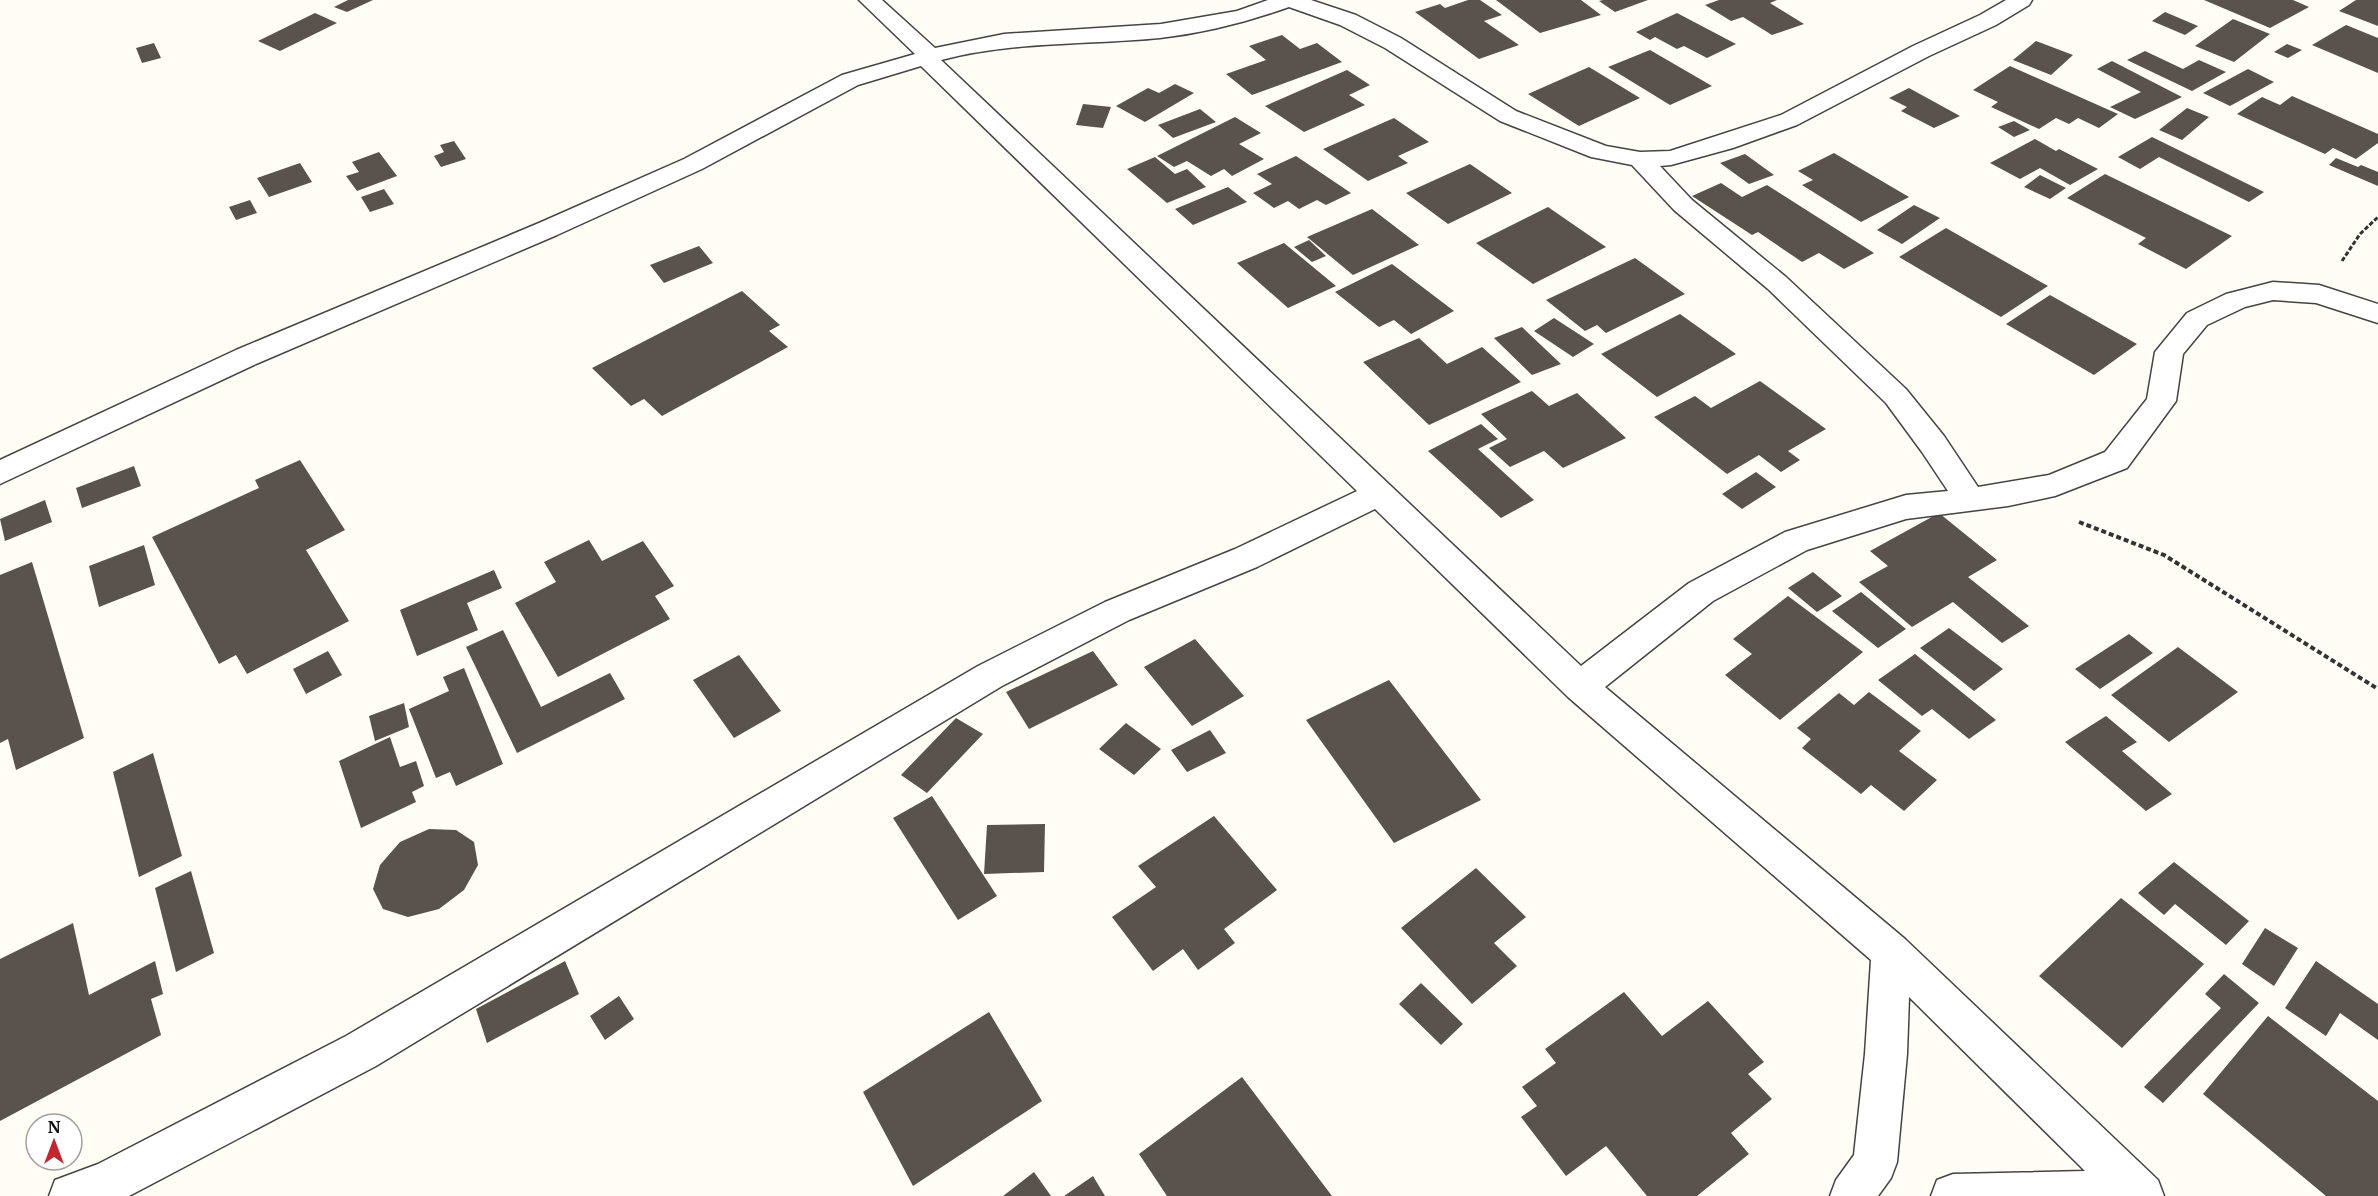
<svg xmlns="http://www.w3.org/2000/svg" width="2378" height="1196" viewBox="0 0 2378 1196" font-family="Merriweather,serif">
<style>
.building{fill:#5a524d}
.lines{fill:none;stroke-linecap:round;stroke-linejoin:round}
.minor-casing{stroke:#444;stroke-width:3}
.path-far1{stroke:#333;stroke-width:3;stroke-dasharray:4.5 2;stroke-linecap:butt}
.path{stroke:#333;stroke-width:4;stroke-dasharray:5 3;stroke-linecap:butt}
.minor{fill:#fff;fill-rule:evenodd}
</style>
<rect width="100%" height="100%" fill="#fffdf5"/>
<!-- building -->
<path class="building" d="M348 0H373L347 12 334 7Z
M1468 0H1480L1502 15 1484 21 1519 45 1479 59 1415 12 1440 4 1445 8Z
M1496 0H1581L1601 15 1540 33Z
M1603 0H1648L1615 12 1599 1Z
M1719 0H1777L1770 3 1804 24 1772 35 1743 17 1731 21 1705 5Z
M2204 0H2293L2309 7 2270 28Z
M2356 0H2378V26L2339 11Z
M2165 12 2198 26 2185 35 2152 21Z
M315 13 337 23 280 51 258 41Z
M1677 13 1736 44 1707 58 1684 46 1677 49 1655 37 1650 40 1636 32Z
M2233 19 2270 34 2234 62 2195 46Z
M2346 25 2378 38V73L2312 45Z
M1282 35 1300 49 1317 43 1342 62 1252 95 1226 74 1266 60 1249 46Z
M2036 41 2073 55 2051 75 2013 60Z
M154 43 161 58 142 63 136 48Z
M2287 44 2302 50 2288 58 2274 52Z
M1650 50 1712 86 1670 105 1608 67Z
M2145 51 2183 69 2199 60 2226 72 2192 91 2127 60Z
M2112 61 2182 97 2135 119 2110 107 2141 92 2097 69Z
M2010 66 2118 114 2099 128 2078 118 2069 124 2056 118 2039 129 1991 107 1998 102 1973 90Z
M1589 67 1640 98 1579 126 1528 94Z
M2248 69 2274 82 2230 106 2203 93Z
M1347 70 1370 85 1349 95 1365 105 1304 132 1265 106Z
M1175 84 1194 93 1145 122 1116 106 1148 88 1159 93Z
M1909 88 1960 116 1934 128 1901 111 1907 107 1889 98Z
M2292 96 2378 134V143L2356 159 2333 148 2325 154 2237 114 2262 97 2280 105Z
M1083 104 1111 107 1103 128 1076 125Z
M2187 108 2209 117 2182 140 2159 130Z
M1200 109 1216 122 1173 138 1158 125Z
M1235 117 1261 133 1239 144 1264 159 1232 176 1224 169 1211 176 1187 161 1174 167 1157 156Z
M1394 118 1429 142 1398 156 1408 163 1368 181 1323 149Z
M2014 121 2030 130 2014 137 1998 127Z
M2152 137 2264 192 2249 202 2159 157 2140 169 2118 157Z
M2035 139 2056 151 2059 149 2098 169 2070 185 2040 168 2020 179 1990 163Z
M454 141 466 159 441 167 434 156 444 152 440 145Z
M379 152 397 176 357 191 346 176 359 172 352 162Z
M1834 153 1909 197 1861 222 1802 185 1813 180 1798 171Z
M1745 154 1774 175 1749 184 1720 163Z
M1296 156 1351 193 1326 205 1317 200 1299 209 1288 201 1274 208 1253 193 1272 184 1257 174Z
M1155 157 1175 174 1187 169 1206 187 1167 203 1127 169Z
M2336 158 2358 167 2361 165 2378 172V186L2329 165Z
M300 163 312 182 269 197 257 178Z
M1470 164 1512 193 1448 224 1406 193Z
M2105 174 2232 236 2186 269 2138 244 2146 238 2067 198Z
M2040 175 2066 188 2050 199 2024 187Z
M1721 183 1742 197 1767 185 1874 253 1844 269 1819 253 1802 262 1758 232 1752 235 1692 196Z
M1228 187 1247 202 1193 225 1175 209Z
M384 189 394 204 370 212 361 197Z
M250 200 257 213 236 220 229 207Z
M1914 205 1940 218 1902 244 1877 230Z
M1548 207 1606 247 1533 284 1476 243Z
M1372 209 1419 245 1353 275 1307 237Z
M1946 228 2048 286 2001 317 1899 257Z
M1309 240 1326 256 1312 262 1294 247Z
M1284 243 1336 286 1288 308 1237 263Z
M699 246 713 263 664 283 650 265Z
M1635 258 1685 294 1606 333 1597 325 1585 331 1546 300Z
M1392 264 1454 311 1411 334 1394 320 1379 327 1335 292Z
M742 291 780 325 769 331 788 347 662 416 644 399 631 406 592 368Z
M2050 295 2137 344 2094 375 2006 324Z
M1680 314 1736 354 1657 397 1601 354Z
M1554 318 1594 344 1573 357 1534 331Z
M1522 327 1561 364 1532 375 1494 338Z
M1419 338 1447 364 1482 347 1521 382 1429 425 1363 362Z
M1760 381 1826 429 1788 451 1800 460 1781 472 1759 455 1727 474 1654 417 1695 396 1711 408Z
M1532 391 1549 406 1577 393 1626 438 1563 468 1544 451 1510 467 1489 448 1507 439 1481 414Z
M1481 424 1498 439 1478 449 1534 500 1501 518 1428 451Z
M300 460 345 530 306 550 349 621 247 674 236 655 219 664 152 537 259 488 255 480Z
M134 466 141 486 82 508 76 488Z
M1756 472 1776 487 1742 509 1722 494Z
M45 500 52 522 5 541 0 519Z
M1939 513 1997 560 1968 577 2029 626 2002 643 1953 602 1912 627 1859 582 1888 566 1870 551Z
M589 540 602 561 643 541 674 586 655 596 670 619 558 677 515 603 556 582 544 562Z
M144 545 155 585 99 607 89 566Z
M32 562 84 738 16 770 8 739 0 743V575Z
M494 570 502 588 467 603 478 630 417 656 400 610Z
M1813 572 1842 596 1817 612 1788 588Z
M1861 592 1906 629 1878 648 1832 611Z
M1788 596 1863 652 1780 720 1725 675 1752 654 1733 639Z
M1949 628 2003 669 1974 691 1920 648Z
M503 630 541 707 610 673 625 699 517 753 466 647Z
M2129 634 2153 653 2100 689 2075 669Z
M1195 639 1244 696 1192 726 1144 667Z
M2178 647 2238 692 2169 742 2111 695Z
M328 651 342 675 306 694 293 669Z
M1093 651 1118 685 1029 729 1006 692Z
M1915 654 1996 720 1969 739 1932 709 1922 716 1878 680Z
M739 655 781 711 734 738 693 680Z
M464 668 503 764 456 786 450 772 436 778 409 709 449 691 443 677Z
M1389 680 1481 800 1394 843 1306 720Z
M1869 692 1921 731 1899 751 1937 780 1904 811 1871 785 1861 794 1802 748 1811 739 1797 728 1839 693 1854 705Z
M404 703 409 727 375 741 369 716Z
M2106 716 2137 742 2122 751 2172 794 2146 811 2065 742Z
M956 718 983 734 927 793 901 775Z
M1126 723 1161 749 1134 775 1099 749Z
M1210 730 1226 753 1187 772 1171 750Z
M390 737 400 767 416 761 424 786 412 792 416 802 361 828 339 761Z
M153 753 182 856 139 877 113 772Z
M932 796 997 896 958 920 893 818Z
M1214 816 1277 890 1224 929 1235 943 1198 970 1183 949 1153 971 1112 917 1156 887 1138 866Z
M1045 824 1044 872 984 874 987 825Z
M429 829 456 830 474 842 478 865 464 890 439 909 408 917 383 909 373 889 380 865 400 842Z
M2174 862 2249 921 2226 945 2175 904 2164 915 2138 893Z
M1476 868 1526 917 1494 943 1517 966 1472 1004 1401 928Z
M191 871 214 953 176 972 155 888Z
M2121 898 2204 964 2122 1048 2039 976Z
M73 923 89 995 155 961 163 994 151 999 161 1035 0 1121V959Z
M2265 928 2298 948 2274 986 2242 964Z
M565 961 579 994 487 1043 476 1009Z
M2316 961 2378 1004V1040L2340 1013 2326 1036 2285 1008Z
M2224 974 2259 1003 2163 1103 2144 1087 2221 1008 2205 994Z
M1421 983 1463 1024 1441 1045 1399 1004Z
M1624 992 1662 1036 1708 1001 1764 1062 1748 1074 1772 1099 1731 1133 1749 1154 1697 1196H1647L1606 1146 1566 1176 1521 1117 1537 1106 1522 1087 1556 1063 1545 1049Z
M619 996 634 1019 605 1040 590 1016Z
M989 1012 1042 1101 913 1186 863 1092Z
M2268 1016 2378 1101V1196H2326L2203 1094Z
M1242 1077 1332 1196H1167L1139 1154Z
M1034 1172 1051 1196H1003Z
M1093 1176 1105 1196H1064Z"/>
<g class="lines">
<!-- minor casing -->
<g class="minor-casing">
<path id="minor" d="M859 0H882L935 48 1004 34 1161 24 1237 11 1268 0H1311L1356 15 1401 38 1516 111 1606 146 1640 152 1670 151 1781 115 1913 46 1980 15 2006 0H2032L2029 5 1996 25 1929 56 1797 125 1733 148 1671 165 1660 166 1692 200 1786 277 1906 389 1944 436 1978 487 2049 475 2105 452 2147 399 2155 352 2187 313 2226 294 2273 282 2319 285 2378 304V323L2316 303 2273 300 2245 307 2207 325 2183 354 2176 401 2127 468 2055 496 2008 506 1906 519 1807 550 1713 601 1605 687 1905 939 2158 1180 2164 1196H1931L1937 1180 1953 1174 2085 1171 1909 997 1907 1054 1897 1162 1891 1178 1878 1196H1830L1836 1180 1854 1155 1865 1054 1871 960 1568 697 1375 509 1257 567 1129 620 1002 686 376 1066 129 1196H49L55 1180 98 1164 346 1036 978 666 1105 602 1235 549 1357 491 921 66 858 85 702 169 557 235 256 364 0 484V460L236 350 539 223 684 159 842 75 915 54ZM1289 7 1340 25 1385 48 1500 121 1591 157 1632 165 1674 210 1768 289 1886 403 1922 452 1948 491 1906 495 1785 532 1689 583 1581 666 941 60C1013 41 1087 45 1160 38 1204 33 1247 22 1289 7Z"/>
</g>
<!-- path-far1 -->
<path class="path-far1" d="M2342 261 2360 234 2378 217"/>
<!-- path -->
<path class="path" d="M2079 522 2164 555 2378 689"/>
<!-- minor -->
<use href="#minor" class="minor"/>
</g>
<!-- north arrow -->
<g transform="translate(54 1142)"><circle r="28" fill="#ffffff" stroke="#a0a0a0" stroke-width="1.5"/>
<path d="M0-4.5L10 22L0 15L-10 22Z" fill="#c4262e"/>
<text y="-9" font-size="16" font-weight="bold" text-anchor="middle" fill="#111111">N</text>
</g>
</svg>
